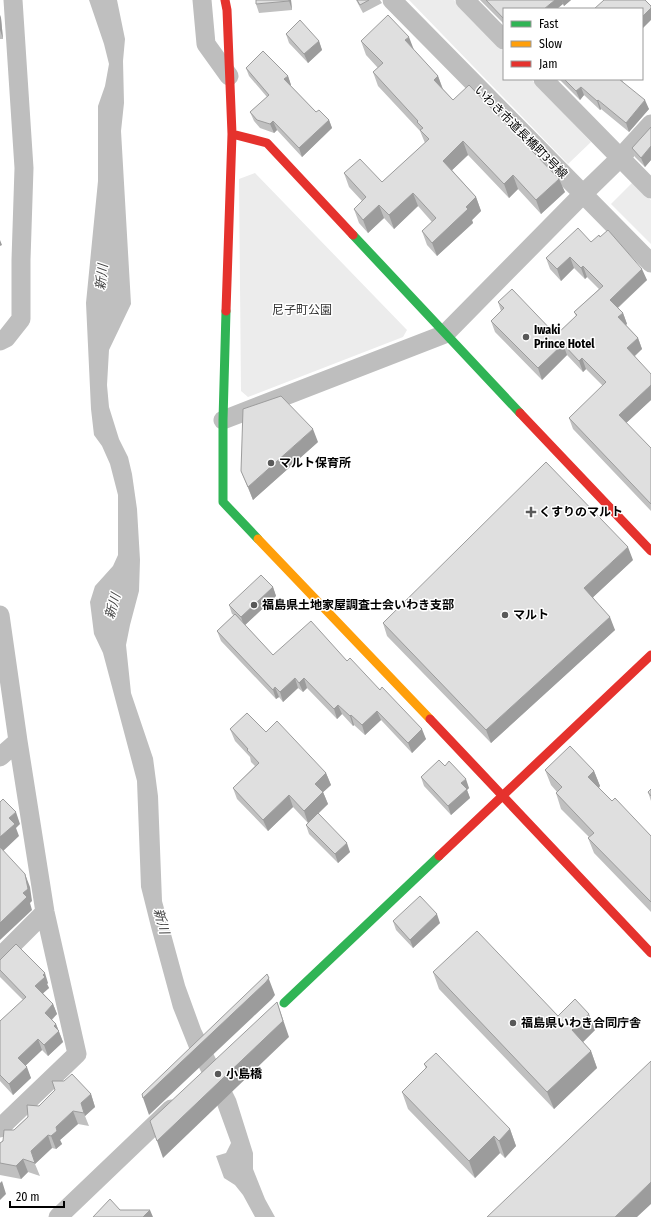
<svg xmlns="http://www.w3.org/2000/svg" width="651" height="1217" viewBox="0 0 651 1217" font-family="'Fira Sans Condensed','Noto Sans JP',sans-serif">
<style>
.green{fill:#ececec}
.water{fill:#bfbfbf}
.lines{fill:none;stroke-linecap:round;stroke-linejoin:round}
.street{stroke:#bebebe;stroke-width:19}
.fast{stroke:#30b455;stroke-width:9}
.slow{stroke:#ff9f0a;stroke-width:9}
.jam{stroke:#e5322d;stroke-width:9}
.wall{fill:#c0c0c0}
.shaded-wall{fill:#9c9c9c}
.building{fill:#dfdfdf;stroke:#9c9c9c}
.poi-dot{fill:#595959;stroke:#fff;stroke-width:1.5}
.labels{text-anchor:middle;stroke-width:3;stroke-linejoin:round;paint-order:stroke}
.street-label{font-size:12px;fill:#000;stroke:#fff}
.park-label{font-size:12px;fill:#333;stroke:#fff}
.poi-label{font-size:12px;font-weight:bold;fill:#000;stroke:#fff;text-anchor:start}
.water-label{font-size:13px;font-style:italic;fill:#444;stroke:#fff}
</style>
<rect width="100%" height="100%" fill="#fff"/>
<!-- green -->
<path class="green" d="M409 0H454L504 52V79H531L591 142 568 164Z
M255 173 407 330 403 337 248 397 241 391 239 179Z
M633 182 651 200V244L611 204Z"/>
<!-- water -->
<path class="water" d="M89 0H117L125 39 123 61 124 103 121 131 131 304 109 350 107 385 109 407 119 439 128 457 132 474 137 509 140 560 139 591 130 625 126 645 131 693 153 758 158 796 162 901 185 985 201 1029 236 1099 253 1153V1169L265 1199 275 1217H255L243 1195 235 1185 224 1178 216 1156 226 1153 231 1143 215 1099 189 1048 173 1008 151 927 141 887 137 781 103 653 94 634 90 602 95 586 113 566 118 555V495L110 464 102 446 94 435 91 409 86 303 98 181V106L105 86 109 64 104 44Z"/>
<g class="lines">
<!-- street -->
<path class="street" d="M202 0 206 44 229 76
M392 0 651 263
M465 0 504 40
M543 79 651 189
M0 341 6 338 21 319V260L24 168 13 0
M223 420 445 334 583 194 620 158 651 124
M0 615 18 741 45 912 77 1054 0 1128
M0 757 18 741
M0 957 45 912
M58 1217 171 1109"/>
<!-- fast -->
<path class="fast" d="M353 235 520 413
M226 311 223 420V502L258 539
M284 1003 439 856"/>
<!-- slow -->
<path class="slow" d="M258 539 430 719"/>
<!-- jam -->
<path class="jam" d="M225 0 227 10 232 134 226 311
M232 134 267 143 353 235
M520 413 651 551
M430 719 651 953
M439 856 651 655"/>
</g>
<!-- wall -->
<path class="wall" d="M291 0 292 10 259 13 256 4Z
M356 0H380L382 3 363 13Z
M480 0H571L564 6 563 4 504 9V24Z
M0 15 1 18 3 39H0Z
M286 34 319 41 322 50 308 63 289 43Z
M361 41 414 50 438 76 443 89 453 100 565 192 541 214 518 189 509 198 468 155 452 170 476 197 481 211 472 220 473 223 437 256 427 245 422 231 432 222 418 206 394 229 384 218 368 233 359 223 354 209 362 201 349 187 344 173 382 182 425 143 420 131 378 86 373 72 378 68 366 55Z
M246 68 288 76 291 85H290L316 112 329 120 332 128 302 157 277 130 274 133 260 128 254 121 250 112 267 97 249 76Z
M559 79H622L623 82 649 109 629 132 601 109 600 110 584 95 580 100Z
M651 127V160L645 167 635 157 632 148Z
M591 242 647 280 618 308 623 313 627 324 626 325 638 338 642 349 635 356 651 400 626 423 651 448V511L573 429 569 418 603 386 586 369 583 372 567 355 542 380 495 332 491 321 501 311 498 302 556 335 576 316 574 312 599 289 587 277 585 279 574 268 561 281 550 269 546 258Z
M318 442 253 500 241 471Z
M633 560 593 597 615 630 491 743 387 636 383 623Z
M273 587 276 596 245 625 273 655 347 661 426 739 412 753 381 720 365 735 354 725 353 726 342 714 337 719 307 688 303 692 298 688 283 702 279 697 276 699 221 641 217 631 234 615 232 614 229 605Z
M230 729 266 732 326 773 331 785 323 792 328 804 318 814 350 852 338 863 309 834 306 825 308 823 293 807 268 831 237 799 233 788 255 766 251 762 250 757 235 741Z
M445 766 469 788 467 790 470 798 451 815 424 786 421 777Z
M545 770 594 771 600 786 599 788 612 801 651 836V912L594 853 588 838 589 837 561 809 556 793 557 792 551 785Z
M651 789V801L648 792Z
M393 921 440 923 413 948 396 930Z
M0 960 48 983 47 984 49 988 43 993 53 1004 57 1014 52 1020 56 1024 63 1042 48 1056 42 1050 25 1066 31 1078 13 1095 0 1081V1021L23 1000 0 977Z
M433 972 558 1016 595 1030 583 1042 591 1051 597 1068 554 1109 439 989Z
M424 1064 510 1129 516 1146 505 1158 500 1153 475 1178 408 1109 402 1092 426 1069Z
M91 1094 95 1107 85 1116 89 1126 78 1124 60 1140 62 1144 56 1149 52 1148 35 1164 40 1176 28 1172 21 1179 0 1175V1143L39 1106Z"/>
<!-- shaded-wall -->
<path class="shaded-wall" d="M289 0H291L292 10 289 1Z
M555 0H562L563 4 557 9H544Z
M562 0H571L564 6Z
M651 8V20L642 29V17Z
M0 15 1 18 3 39 0 30Z
M409 37 414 50 405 40Z
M319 41 322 50 308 63 304 54Z
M288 76 291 85 288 88 284 79Z
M438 76 443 90 434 80Z
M581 87 584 95 580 100 576 91Z
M598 100 601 109 600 110 597 101Z
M645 100 649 109 629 132 626 123Z
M329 120 332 128 302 157 299 148Z
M273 121 277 130 274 133 270 124Z
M463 141 468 155 448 174 443 161Z
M651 146V160L645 167 641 158Z
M513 175 518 189 509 198 504 184Z
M559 179 565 192 541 214 536 200Z
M413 193 418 206 394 229 389 215Z
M476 197 481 211 472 220 473 223 437 256 432 243 466 207Z
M379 205 384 218 368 233 363 220Z
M0 240 2 245 0 246Z
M570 257 574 268 561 281 557 269Z
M583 266 587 277 585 279 581 268Z
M642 269 647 280 614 311 610 300Z
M623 313 627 324 622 328 618 317Z
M638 338 642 349 631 359 627 348Z
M563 344 567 355 542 380 538 368Z
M582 358 586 369 583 372 579 361Z
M651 385V400L623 426 619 415Z
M313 429 318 442 253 500 248 487Z
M628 547 633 560 589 601 584 588Z
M273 587 276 596 244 626 241 617Z
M610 617 615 630 491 743 486 730Z
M295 678 298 688 283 702 280 692Z
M304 678 307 688 303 692 299 683Z
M275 687 279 697 276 699 273 690Z
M338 705 342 714 337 719 334 709Z
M377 711 381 720 365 735 362 725Z
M351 715 354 725 353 726 350 716Z
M422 729 426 739 412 753 408 743Z
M594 771 600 786 594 792 588 777Z
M326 773 331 785 320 795 315 784Z
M466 779 469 788 467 790 470 798 451 815 448 806 461 783Z
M323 792 328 804 308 823 304 811Z
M289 795 293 807 268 831 263 820Z
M16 812 20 824 16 828 19 836 0 854V837L9 818Z
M347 843 350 852 338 863 335 854Z
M25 874 30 887 32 901 30 903 32 910 0 940V923L23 893Z
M437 914 440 923 413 948 410 940Z
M45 973 48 983 47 984 49 988 39 997 35 986 43 975Z
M267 974 275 995 272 999 149 1115 143 1098Z
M277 1002 289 1037 163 1158 157 1141Z
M53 1004 57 1014 48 1023 45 1013Z
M589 1014 595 1030 578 1047 572 1030Z
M56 1024 63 1042 48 1056 44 1045 54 1026Z
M38 1039 42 1050 22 1069 18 1058Z
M591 1051 597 1068 554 1109 547 1092Z
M27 1067 31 1078 13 1095 9 1084Z
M91 1094 95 1107 85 1116 81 1103Z
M73 1111 78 1124 60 1140 62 1144 56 1149 51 1136 56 1127Z
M510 1129 516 1146 505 1158 499 1141Z
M48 1135 52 1148 35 1164 31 1151Z
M494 1136 500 1153 475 1178 469 1161Z
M23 1159 28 1172 21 1179 16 1166Z
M2 1181 6 1194 0 1200V1183Z
M651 1182V1204L637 1217H615Z
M150 1210 153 1217H143Z"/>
<!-- building -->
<path class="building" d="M256 0H289V1L256 4Z
M357 0H369L360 5Z
M486 0H555L544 9H504V19Z
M604 0H645L651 6V8L642 17V9H594Z
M388 15 409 37 405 40 438 76 434 80 453 100 469 85 559 179 536 200 513 175 504 184 463 141 443 161 476 197 466 207 468 209 432 243 422 231 436 218 413 193 389 215 379 205 363 220 354 209 366 197 344 173 360 159 382 182 429 139 420 130 423 128 417 122 418 121 373 72 383 63 361 41Z
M300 20 319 41 304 54 286 34Z
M263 51 288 76 284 79 316 112 319 110 329 120 299 148 273 121 270 124 257 120 250 112 269 95 246 68Z
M564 79H619L645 100 626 123 598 100 597 101 581 87 576 91Z
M651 127V146L641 158 632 148Z
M578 228 591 242 599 235 600 237 608 230 642 269 610 300 623 313 618 317 638 338 627 348 651 374V385L619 415 651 448V504L569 418 606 382 582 358 579 361 563 344 538 368 491 321 504 308 498 302 512 289 556 335 577 315 574 312 603 286 583 266 581 268 570 257 557 269 546 258Z
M281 396 313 429 248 487 241 471 243 409Z
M546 462 628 547 584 588 610 617 486 730 383 623Z
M261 575 273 587 241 617 229 605Z
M235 614 273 655 311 621 347 661 350 658 380 690 382 687 422 729 408 743 377 711 362 725 351 715 350 716 338 705 334 709 304 678 299 683 295 678 280 692 275 687 273 690 217 631Z
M247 713 266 732 277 721 326 773 315 784 323 792 304 811 289 795 263 820 233 788 259 763 247 750 248 749 230 729Z
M570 746 594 771 588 777 612 801 615 798 651 836V902L588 838 594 833 556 793 562 787 545 770Z
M439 760 445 766 449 761 466 779 461 783 467 789 448 806 421 777Z
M651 789V796L648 792Z
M3 799 16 812 9 818 15 824 0 837V802Z
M318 813 347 843 335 854 306 825Z
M0 847 25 874 28 889 23 893 27 897 0 923Z
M420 896 437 914 410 940 393 921Z
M477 931 558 1016 575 999 589 1014 572 1030 591 1051 547 1092 433 972Z
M16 944 45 973 43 975 45 977 35 986 53 1004 45 1013 56 1024 54 1026 59 1031 44 1045 38 1039 18 1058 27 1067 9 1084 0 1075V1021L26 997 0 970V960Z
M267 974 269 978 266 982 143 1098 142 1094Z
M277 1002 283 1021 157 1141 150 1121Z
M436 1053 510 1129 499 1141 494 1136 469 1161 402 1092 427 1067 424 1064Z
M651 1061V1182L615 1217H487Z
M72 1074 91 1094 81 1103 84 1113 73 1111 56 1127 57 1131 51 1136 48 1135 31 1151 35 1163 23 1159 16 1166 0 1163V1143L3 1141 4 1130H14L28 1117 27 1105 39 1106 55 1090 52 1081H64Z
M110 1199 120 1210H150L143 1217H93Z"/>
<!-- markers -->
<g class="poi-dot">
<circle cx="526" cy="337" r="4"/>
<circle cx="271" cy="463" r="4"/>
<path d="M529 506h4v4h4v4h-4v4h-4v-4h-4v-4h4z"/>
<circle cx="254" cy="605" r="4"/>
<circle cx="505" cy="615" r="4"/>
<circle cx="513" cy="1023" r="4"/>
<circle cx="218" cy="1074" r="4"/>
</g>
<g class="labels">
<!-- street labels -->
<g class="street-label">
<text transform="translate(521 132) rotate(45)" y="4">いわき市道長橋町3号線</text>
</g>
<!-- park labels -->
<g class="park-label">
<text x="302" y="314">尼子町公園</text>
</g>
<!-- poi labels -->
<g class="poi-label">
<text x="534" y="334">Iwaki<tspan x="534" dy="14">Prince Hotel</tspan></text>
<text x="279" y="467">マルト保育所</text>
<text x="539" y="516">くすりのマルト</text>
<text x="262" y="609">福島県土地家屋調査士会いわき支部</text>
<text x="513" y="619">マルト</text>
<text x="521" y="1027">福島県いわき合同庁舎</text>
<text x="226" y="1078">小島橋</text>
</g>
<!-- water labels -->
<g class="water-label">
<text transform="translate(101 277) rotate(-84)" y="5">新川</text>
<text transform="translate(112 606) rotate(-74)" y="5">新川</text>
<text transform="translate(162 921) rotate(75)" y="5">新川</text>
</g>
</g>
<!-- legend -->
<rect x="503" y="8" width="140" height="72" fill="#ffffff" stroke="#999999"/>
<rect x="511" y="21" width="20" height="6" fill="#30b455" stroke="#999999"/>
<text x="539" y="28" font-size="12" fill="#000000">Fast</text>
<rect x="511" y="41" width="20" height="6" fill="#ff9f0a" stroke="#999999"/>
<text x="539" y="48" font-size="12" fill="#000000">Slow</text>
<rect x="511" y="61" width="20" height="6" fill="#e5322d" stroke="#999999"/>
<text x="539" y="68" font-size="12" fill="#000000">Jam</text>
<!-- scale -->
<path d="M10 1201v6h54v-6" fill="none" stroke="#000000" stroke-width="2"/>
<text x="16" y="1201" font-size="12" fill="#000000" stroke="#ffffff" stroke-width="3" paint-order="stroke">20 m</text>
</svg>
